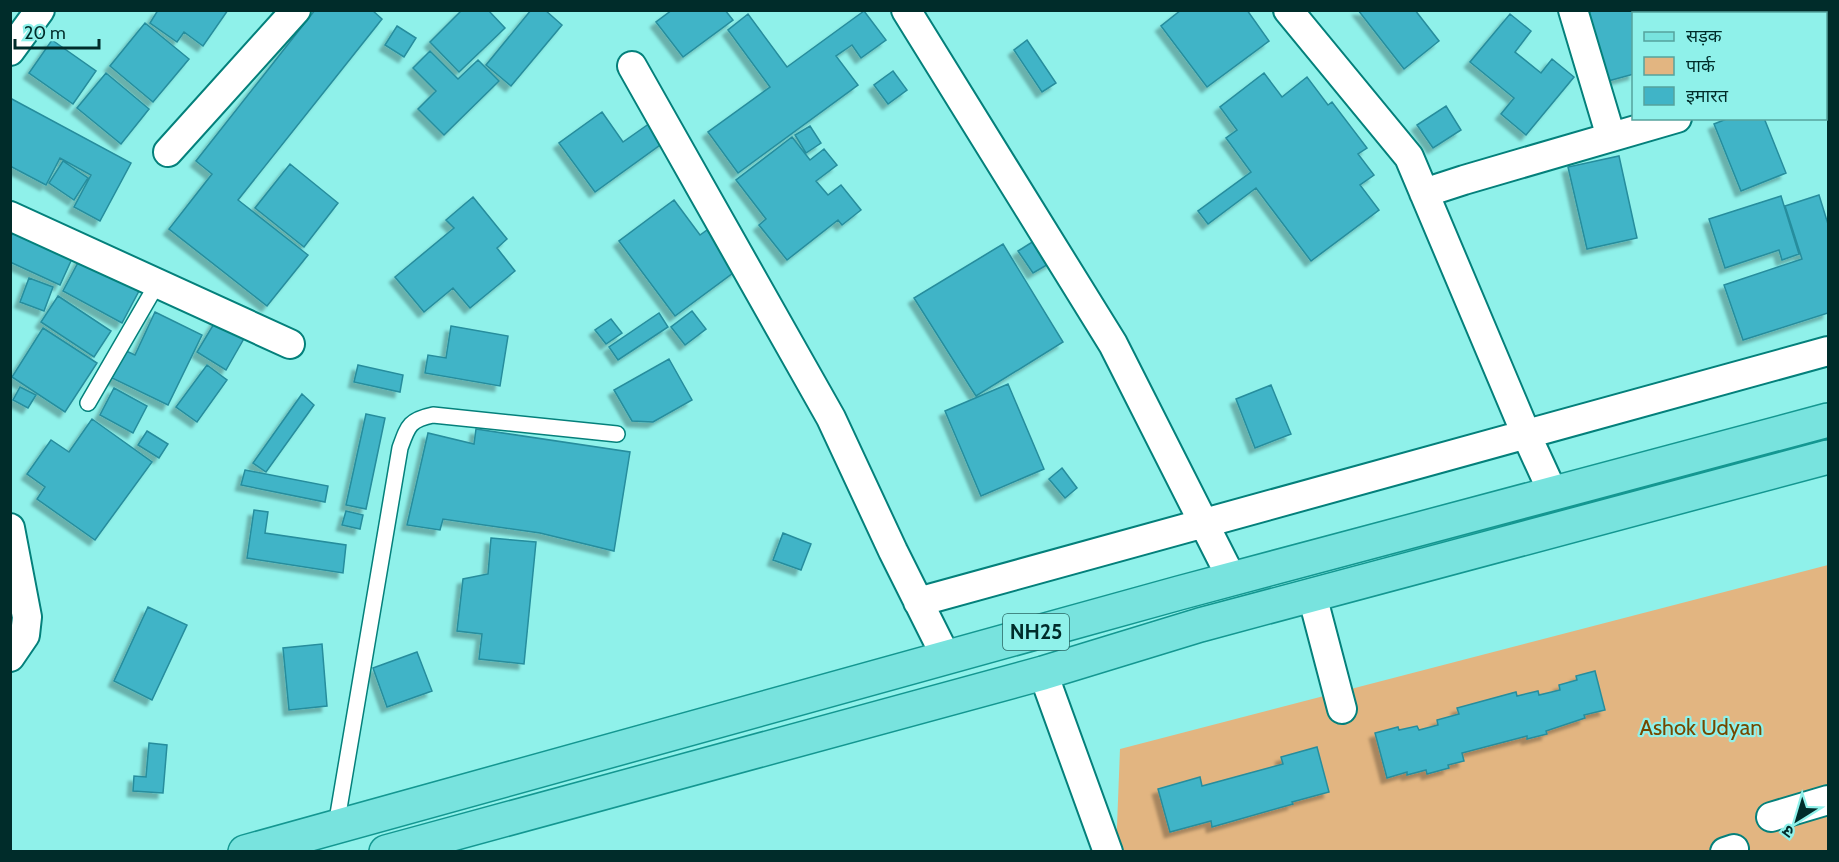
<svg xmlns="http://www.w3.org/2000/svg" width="1839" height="862" viewBox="0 0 1839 862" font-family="Cabin,'Noto Sans Devanagari',sans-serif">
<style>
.green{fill:#e2b581}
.building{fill:#40b4c7;stroke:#268d9d;stroke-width:1.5;filter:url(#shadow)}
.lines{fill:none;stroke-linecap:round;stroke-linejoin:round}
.lane-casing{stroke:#04807b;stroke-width:18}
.street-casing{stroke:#04807b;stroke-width:32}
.primary-casing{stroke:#149791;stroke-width:36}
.lane{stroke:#fff;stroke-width:15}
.street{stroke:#fff;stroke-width:28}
.primary{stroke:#78e3de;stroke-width:33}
.labels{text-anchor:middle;stroke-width:4.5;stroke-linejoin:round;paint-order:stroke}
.shield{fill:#8ff1ea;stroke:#2b6764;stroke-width:1.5}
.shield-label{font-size:21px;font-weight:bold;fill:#002c2a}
.park-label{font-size:22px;fill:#754800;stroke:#8ff1ea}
</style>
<defs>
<filter id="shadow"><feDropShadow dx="-5.5" dy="5.5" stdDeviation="1.5" flood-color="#0004"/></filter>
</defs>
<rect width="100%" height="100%" fill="#8ff1ea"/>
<!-- green -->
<path class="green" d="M1828 565V851L1116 852 1120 749Z"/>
<!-- building -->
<path class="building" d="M158 10H228L203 46 184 32 177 42 150 23Z
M315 10H372L382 19 238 200 308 255 267 306 169 229 212 174 196 161Z
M462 10H488L505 28 459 72 430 42Z
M531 10H545L562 25 511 86 486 65Z
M672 10H725L733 20 683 57 656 22Z
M1181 10H1247L1269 41 1207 87 1161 26Z
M1358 10H1415L1439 41 1404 69Z
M1593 10H1668L1669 14H1634V74L1608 81 1586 14Z
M1801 10H1828V58L1826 59V14H1802Z
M864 11 886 40 861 58 852 45 836 56 858 85 738 173 708 132 770 87 728 30 748 14 787 67Z
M1510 14 1531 31 1515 52 1541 73 1552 59 1574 77 1526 135 1501 114 1514 98 1470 62Z
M145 23 189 59 153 102 110 66Z
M397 26 416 38 404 57 385 45Z
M52 40 96 71 73 104 29 73Z
M1027 40 1056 83 1042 92 1014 50Z
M430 51 458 79 478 60 499 81 444 135 418 109 436 91 413 68Z
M893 71 907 90 888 104 874 85Z
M106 73 149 109 121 144 77 108Z
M1264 73 1282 97 1307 77 1328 105 1332 102 1367 148 1358 154 1374 175 1360 185 1379 210 1311 261 1256 188 1208 224 1198 211 1251 172 1226 138 1237 130 1220 107Z
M10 98 131 163 100 221 74 207 91 175 60 158 46 185 10 166Z
M1446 106 1461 130 1433 148 1417 125Z
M602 112 623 142 653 121 667 140 595 192 559 143Z
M1729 118H1764L1786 173 1741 191 1714 124Z
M810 126 821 143 806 153 795 135Z
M792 137 810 160 824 149 837 165 816 181 828 195 841 185 861 210 842 225 838 220 787 260 759 225 766 219 736 180Z
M1619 156 1637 238 1587 249 1568 167Z
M63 161 88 178 74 200 49 183Z
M290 164 338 203 304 247 255 208Z
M1819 195 1828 224V313L1743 340 1724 285 1802 259 1785 206Z
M1781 196 1799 254 1782 260 1779 250 1725 268 1709 219Z
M473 197 507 239 497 248 515 271 470 308 453 288 424 312 395 277 454 228 446 220Z
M674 200 700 235 707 230 737 270 675 316 619 241Z
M17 225 75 252 60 285 10 262V238Z
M1037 239 1052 262 1033 273 1018 251Z
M1003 244 1063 342 976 396 914 298Z
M81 257 140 289 122 323 63 291Z
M29 278 53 287 44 311 20 302Z
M58 296 111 331 94 357 41 322Z
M692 311 706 329 685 345 671 327Z
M155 312 202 335 168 405 112 378 124 350 135 355Z
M659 313 668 327 618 360 609 347Z
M218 317 246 335 226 370 197 352Z
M611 319 622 333 606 344 595 330Z
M451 326 508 336 500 386 425 373 428 355 446 358Z
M43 328 97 363 65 412 12 377Z
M669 359 692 400 653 422 632 421 614 390Z
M207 365 227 380 197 422 176 407Z
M358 365 403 375 400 392 354 382Z
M1008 384 1044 469 981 496 945 411Z
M1271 385 1291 434 1255 448 1236 399Z
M20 387 36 395 28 408 13 400Z
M114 388 147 406 133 433 100 415Z
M302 394 314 405 266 472 253 463Z
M366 414 385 418 366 509 346 505Z
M92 419 152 462 95 540 37 499 45 487 27 474 51 440 69 452Z
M476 429 630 452 614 551 540 533 443 519 440 530 407 525 428 433 474 444Z
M147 431 168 444 159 458 138 445Z
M1062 468 1077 488 1065 498 1049 479Z
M245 470 328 486 325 502 241 485Z
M254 510 268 512 265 533 346 545 343 573 247 558Z
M346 511 363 515 360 529 342 525Z
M783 533 811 544 801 570 773 560Z
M491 538 536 542 524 664 479 659 482 634 457 631 463 579 488 574Z
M148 607 187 625 152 700 114 681Z
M322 644 327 706 289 710 283 648Z
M417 652 432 691 387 707 373 668Z
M1595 671 1605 710 1584 715 1585 718 1546 731 1547 734 1527 739V736L1462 753 1464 761 1448 765 1449 768 1427 774 1426 770 1407 775V772L1387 778 1375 733 1398 727 1399 730 1417 726 1419 730 1438 725 1437 720 1459 714 1457 708 1516 692 1517 696 1538 691 1539 695 1560 690 1559 685 1577 680 1576 676Z
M149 743 167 745 163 793 133 791 134 776 146 777Z
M1317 747 1329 792 1292 802 1293 804 1212 827 1211 821 1170 832 1158 789 1200 777 1202 786 1283 764 1281 757Z"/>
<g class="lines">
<!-- lane casing -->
<g class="lane-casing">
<path id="lane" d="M88 403 157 284
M336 826 400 448C408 426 409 420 433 415L617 434"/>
</g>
<!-- street casing -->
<g class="street-casing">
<path id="street" d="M906 10 1113 344 1232 579
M1288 10 1409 157 1526 434 1553 493
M1573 10 1611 137
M1767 10 1768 14
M10 51 40 10
M632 66 831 418 893 551 946 657
M168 152 296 10
M1424 193 1464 180 1677 118
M10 216 290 344
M10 528 27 617 25 635 10 657
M1312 595 1342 709
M918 602 1828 351
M1043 673 1108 852
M1771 817 1828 800
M1725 852 1734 849"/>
</g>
<!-- primary casing -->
<g class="primary-casing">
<path id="primary" d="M245 852 1179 593 1828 420
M386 852 1043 673 1200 625 1828 457"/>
</g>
<!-- lane -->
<use href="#lane" class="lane"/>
<!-- street -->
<use href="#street" class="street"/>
<!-- primary -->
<use href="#primary" class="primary"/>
</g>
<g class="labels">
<!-- shield labels -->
<rect class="shield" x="1003" y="614" width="66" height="36" rx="4.5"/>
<g class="shield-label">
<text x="1036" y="639">NH25</text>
</g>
<!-- park labels -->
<g class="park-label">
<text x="1701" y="735">Ashok Udyan</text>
</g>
</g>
<!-- border -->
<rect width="1839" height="862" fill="none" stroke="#002c2a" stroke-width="24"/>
<!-- legend -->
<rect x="1632" y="12" width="195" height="108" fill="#8ff1ea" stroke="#56a29d" stroke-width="1.5"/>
<rect x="1644" y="32" width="30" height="9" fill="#78e3de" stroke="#56a29d" stroke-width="1.5"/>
<text x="1686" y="42" font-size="18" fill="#002c2a">सड़क</text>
<rect x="1644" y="57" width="30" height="18" fill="#e2b581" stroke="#56a29d" stroke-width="1.5"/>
<text x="1686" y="72" font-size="18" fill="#002c2a">पार्क</text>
<rect x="1644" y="87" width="30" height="18" fill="#40b4c7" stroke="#56a29d" stroke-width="1.5"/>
<text x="1686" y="102" font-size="18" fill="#002c2a">इमारत</text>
<!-- north arrow -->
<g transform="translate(1797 820) rotate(217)" stroke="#8ff1ea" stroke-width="4.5" paint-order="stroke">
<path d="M0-4.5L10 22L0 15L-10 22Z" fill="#002c2a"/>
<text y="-9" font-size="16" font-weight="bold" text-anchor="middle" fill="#002c2a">उ</text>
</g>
<!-- scale -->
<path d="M15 39v9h84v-9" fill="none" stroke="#002c2a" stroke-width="3"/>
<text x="24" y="39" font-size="18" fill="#002c2a" stroke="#8ff1ea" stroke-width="4.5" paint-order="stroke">20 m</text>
</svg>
